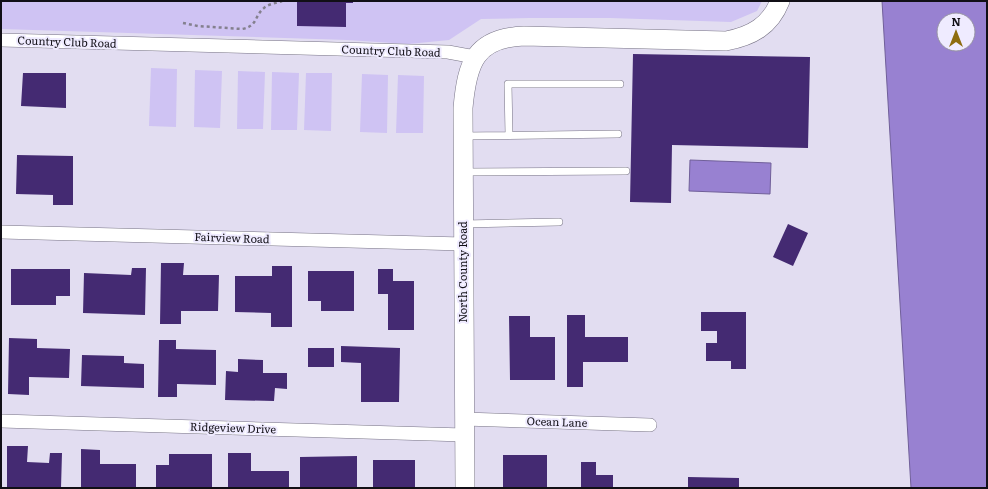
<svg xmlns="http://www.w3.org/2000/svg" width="988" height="489" viewBox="0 0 988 489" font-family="Literata,serif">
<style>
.green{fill:#cfc3f3}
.water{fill:#9881d1;stroke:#705f99;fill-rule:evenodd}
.building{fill:#442a72}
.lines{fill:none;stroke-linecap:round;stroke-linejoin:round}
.lane-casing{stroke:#777385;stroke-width:8}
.street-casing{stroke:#777385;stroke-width:14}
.secondary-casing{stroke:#777385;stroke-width:20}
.path{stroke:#84808e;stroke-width:2.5;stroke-dasharray:3 3;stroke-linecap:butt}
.lane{stroke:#fff;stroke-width:7}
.street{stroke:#fff;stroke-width:13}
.secondary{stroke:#fff;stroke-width:19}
.labels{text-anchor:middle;stroke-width:4;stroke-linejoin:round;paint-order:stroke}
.street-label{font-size:11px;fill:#110f16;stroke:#efebff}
</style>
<rect width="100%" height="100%" fill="#e2ddf1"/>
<!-- green -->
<path class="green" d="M1 1H762L757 11 731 22 610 18H529L481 19 449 40 409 44 347 40 1 29Z
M151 68 177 69 176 127 149 126Z
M195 70 222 71 220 128 194 127Z
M238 71 265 72 263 129H237Z
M272 72 299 73 297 130H271Z
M306 73H332L331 131 304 130Z
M362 74 388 75 387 133 360 132Z
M398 75 424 76 423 133H396Z"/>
<!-- water -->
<path class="water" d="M882 1H987V488H911ZM944 20H968V44H944Z
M690 160 771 163 770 194 689 191Z"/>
<!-- building -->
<path class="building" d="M297 1H353V3H346V27L297 26Z
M633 54 810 57 808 148 672 145 671 203 630 202Z
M23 73H66V108L21 106Z
M17 155 73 156V205H53V195L16 194Z
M788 224 808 233 793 266 773 257Z
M161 263H184L183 275H219L218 311H181V324H160Z
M272 266H292V327H271V313L235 312V276H272Z
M132 268H146L145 315 83 313 84 273 131 275Z
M11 269H70V296H56V305H11Z
M378 269H393V281H414V330H388V294H378Z
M308 271H354V311H321V301H308Z
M701 312H746V369H731V361H706V343H717V331H701Z
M567 315H585V337H628V362H583V387H567Z
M509 316H530V337H555V380H510Z
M9 338 37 339V348L70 349 69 378 29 377V395L8 394Z
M159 340H176V349L216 350V385L177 384V397H158Z
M341 346 400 348 399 402H361V363L341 362Z
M308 348H334V367H308Z
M82 355 124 356V363L144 364V388L81 386Z
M238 359 263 360V373H287V389L275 388 274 401 225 400 226 371 238 372Z
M7 446H28L27 462 49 463 50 453H62L61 488H7Z
M81 449 100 450V464H136V488H81Z
M228 453H251V471H289V488H228Z
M169 454H212V488H156V465H169Z
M503 455H547V488H503Z
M357 456V488H300V457Z
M373 460H415V488H373Z
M581 462H596V475H613V488H581Z
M688 477 739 478V488H688Z"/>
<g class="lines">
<!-- lane casing -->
<g class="lane-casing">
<path id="lane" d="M509 135 508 84H620
M463 136 618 134
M465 172 626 171
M464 224 559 222"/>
</g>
<!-- street casing -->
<g class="street-casing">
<path id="street" d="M1 40 448 52 475 57
M1 232 463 244
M464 419 650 425
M1 421 464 435"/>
</g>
<!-- secondary casing -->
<g class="secondary-casing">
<path id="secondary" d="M465 488 463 108C467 63 475 38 524 36L726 41C752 36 770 26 780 1"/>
</g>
<!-- path -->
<path class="path" d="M183 23 198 26 242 29C258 26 254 16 264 8 268 4 277 3 282 1"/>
<!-- lane -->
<use href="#lane" class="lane"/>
<!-- street -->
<use href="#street" class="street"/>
<!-- secondary -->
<use href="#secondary" class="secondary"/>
</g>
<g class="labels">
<!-- street labels -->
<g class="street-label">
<text transform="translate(67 42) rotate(2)" y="4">Country Club Road</text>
<text transform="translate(391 51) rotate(2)" y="4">Country Club Road</text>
<text transform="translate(232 238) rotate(2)" y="4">Fairview Road</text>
<text transform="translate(463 272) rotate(-90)" y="4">North County Road</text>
<text transform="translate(557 422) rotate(2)" y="4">Ocean Lane</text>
<text transform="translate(233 428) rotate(2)" y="4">Ridgeview Drive</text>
</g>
</g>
<!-- border -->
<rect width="988" height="489" fill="none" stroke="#110f16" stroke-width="4"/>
<!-- north arrow -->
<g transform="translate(956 32)"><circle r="19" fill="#efebff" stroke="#9693a2"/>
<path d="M0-3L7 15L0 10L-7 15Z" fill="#8e6c0f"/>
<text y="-6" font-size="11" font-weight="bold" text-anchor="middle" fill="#110f16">N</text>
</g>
</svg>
